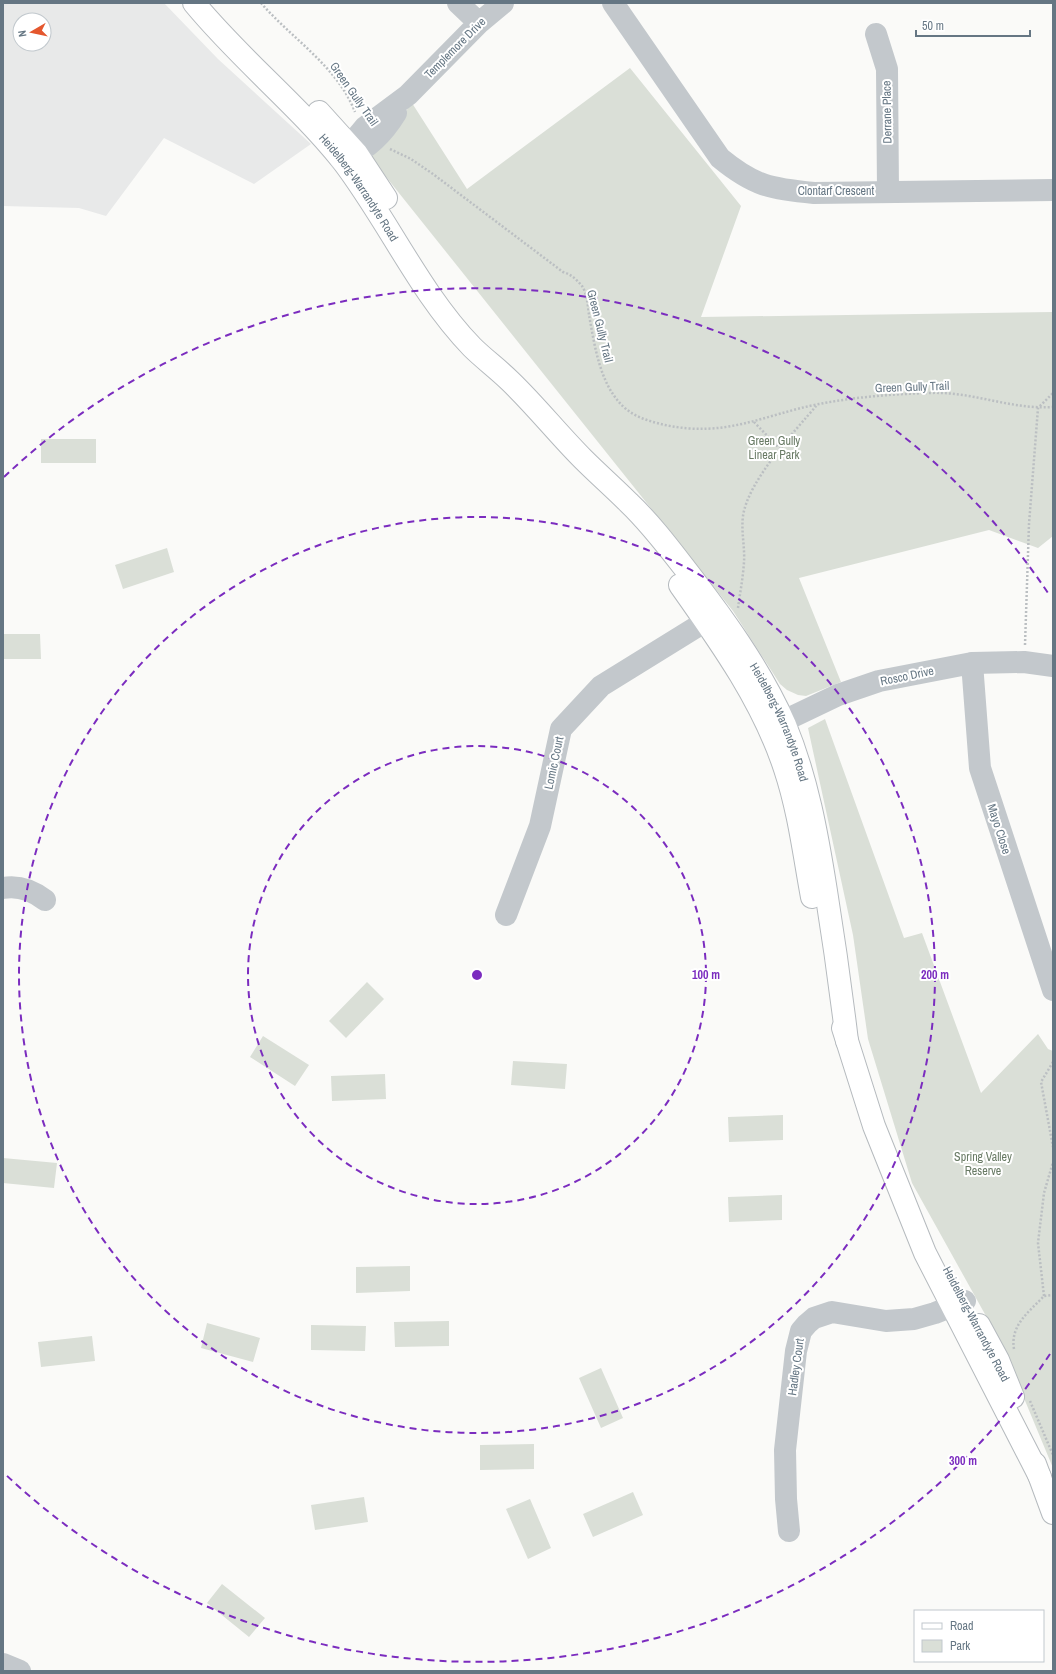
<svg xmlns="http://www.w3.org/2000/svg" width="1056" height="1674" viewBox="0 0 1056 1674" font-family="'Archivo Narrow',sans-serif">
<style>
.built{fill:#e8e9e9;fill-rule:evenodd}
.green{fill:#dadfd7}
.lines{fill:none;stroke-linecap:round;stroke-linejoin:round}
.major-casing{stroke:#b5babe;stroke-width:24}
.path{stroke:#bbbfc2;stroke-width:2.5;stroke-dasharray:2 2;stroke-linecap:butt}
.minor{stroke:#c3c8cc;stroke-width:22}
.major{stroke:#fff;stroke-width:22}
.ring{fill:none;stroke:#7b2cbf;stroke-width:2;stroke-dasharray:7 5}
.labels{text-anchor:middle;stroke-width:4;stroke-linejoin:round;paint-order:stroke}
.street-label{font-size:12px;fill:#657683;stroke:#fff}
.park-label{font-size:12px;fill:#687a64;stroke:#fff}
.centre{fill:#7b2cbf;stroke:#fff;stroke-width:2}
.ring-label{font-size:12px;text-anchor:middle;font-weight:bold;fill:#7b2cbf;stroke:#fff;stroke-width:4;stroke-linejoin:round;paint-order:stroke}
</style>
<rect width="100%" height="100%" fill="#fafaf8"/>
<!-- built -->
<path class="built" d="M3 3H164L218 59 311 144 254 184 164 138 106 216 79 208 3 206ZM20 20H44V44H20Z"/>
<!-- green -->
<path class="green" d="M630 68 741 206 701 317 1053 312V536L1038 548 989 530 799 578 841 682 806 696 798 695 787 690 780 684 733 611 371 158 412 103 467 189Z
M41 439H96V463H41Z
M167 548 174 572 123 589 115 565Z
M3 634H40L41 659H3Z
M825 719 904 938 922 933 981 1093 1038 1034 1048 1049 1053 1051V1468L1001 1343 912 1183 868 1039 853 935 808 728Z
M367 982 384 999 346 1038 329 1021Z
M263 1036 309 1065 295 1086 250 1057Z
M513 1061 567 1064 565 1089 511 1085Z
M385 1074 386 1099 332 1101 331 1076Z
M783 1115V1140L729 1142 728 1117Z
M3 1158 57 1163 54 1188 3 1183Z
M782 1195V1220L729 1222 728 1197Z
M410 1266V1291L356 1293V1267Z
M449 1321V1346L395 1347 394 1322Z
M207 1323 260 1338 253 1362 201 1348Z
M311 1325 366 1326 365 1351 311 1350Z
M92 1336 95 1361 41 1367 38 1342Z
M601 1368 623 1418 601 1428 579 1378Z
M534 1444V1469L480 1470V1445Z
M633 1492 643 1515 593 1537 583 1514Z
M364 1497 368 1522 315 1530 311 1505Z
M530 1499 551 1548 528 1559 506 1509Z
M222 1584 265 1618 249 1637 207 1603Z"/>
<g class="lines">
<!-- major casing -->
<g class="major-casing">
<g id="major">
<path id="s1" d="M194 3C240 59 297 104 342 160 388 220 419 292 472 347 484 359 498 369 510 381 536 406 558 434 583 459 598 474 614 488 629 503 649 522 666 544 683 566 721 615 760 668 785 725 807 778 817 834 826 891 834 941 841 991 847 1041"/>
<path d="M319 112 357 154 386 198"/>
<path d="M680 585C721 643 763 702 785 769 799 811 804 854 812 897"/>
<path d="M843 1028 874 1126 925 1253 1040 1477"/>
<path d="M979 1325 998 1360 1013 1397"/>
<path d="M1035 1464 1053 1513"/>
</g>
</g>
<!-- path -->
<path class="path" d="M261 3C291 38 338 67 355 112
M390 149 411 159 433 174 563 272C571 274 577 280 582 286 587 293 588 307 589 315 595 347 600 387 626 409 637 418 652 422 665 425 726 438 763 415 819 404 855 397 893 394 930 393 972 391 1011 410 1053 407
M754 422 780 449
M738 608C740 593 743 578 744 562 745 547 741 532 743 516 748 481 794 432 817 405
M1025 645 1029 524 1038 408 1053 393
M1053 1062 1041 1082 1053 1147
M1044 1296 1038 1243 1044 1193 1053 1162
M1014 1349C1010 1325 1029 1312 1044 1296L1053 1295
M1030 1401 1053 1455"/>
<!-- minor -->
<path class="minor" d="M458 3 479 23
M613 3 720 158C754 186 771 189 814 193L1053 190
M876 34 887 69 888 191
M349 157C369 148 385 131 396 113
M341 160 350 145 365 127 408 95 479 23 503 3
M972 663 980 768 1053 990
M769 728 838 695 879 681 972 663 1024 662 1053 666
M3 888C19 885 32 890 45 900
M506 915 540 826 561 729 601 686 719 613
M789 1531 786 1499 785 1450 796 1351 801 1331 807 1324 814 1318 832 1312 886 1321 914 1319 935 1313 965 1301
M3 1664 20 1671"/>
<!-- major -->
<use href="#major" class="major"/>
</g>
<!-- distance rings -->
<g class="ring">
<circle cx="477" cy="975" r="229"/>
<circle cx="477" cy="975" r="458"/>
<path d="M1050 1354A687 687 0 0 1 4 1473M4 477A687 687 0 0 1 1050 596"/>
</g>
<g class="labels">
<!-- street labels -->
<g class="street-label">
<text transform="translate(455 48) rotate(-45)" y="4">Templemore Drive</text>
<text transform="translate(354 94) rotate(55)" y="4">Green Gully Trail</text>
<text transform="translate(887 112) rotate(-91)" y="4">Derrane Place</text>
<text dy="4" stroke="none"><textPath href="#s1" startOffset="248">Heidelberg-Warrandyte Road</textPath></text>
<text x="836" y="195">Clontarf Crescent</text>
<text transform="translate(600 326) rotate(76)" y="4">Green Gully Trail</text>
<text transform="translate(912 387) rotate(-2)" y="4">Green Gully Trail</text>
<text transform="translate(907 676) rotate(-12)" y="4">Rosco Drive</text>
<text dy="4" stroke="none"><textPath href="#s1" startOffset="933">Heidelberg-Warrandyte Road</textPath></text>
<text transform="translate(554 763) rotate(-78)" y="4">Lomic Court</text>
<text transform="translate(999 829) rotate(72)" y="4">Mayo Close</text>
<text transform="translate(976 1324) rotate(62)" y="4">Heidelberg-Warrandyte Road</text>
<text transform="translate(796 1367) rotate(-82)" y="4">Hadley Court</text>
</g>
<!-- park labels -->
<g class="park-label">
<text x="774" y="445">Green Gully<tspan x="774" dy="14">Linear Park</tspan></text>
<text x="983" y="1161">Spring Valley<tspan x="983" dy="14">Reserve</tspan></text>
</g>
</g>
<circle cx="477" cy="975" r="6" class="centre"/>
<g class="ring-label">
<text x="706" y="979">100 m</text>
<text x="935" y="979">200 m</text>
<text x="963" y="1465">300 m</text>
</g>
<!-- border -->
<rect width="1056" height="1674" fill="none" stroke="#657683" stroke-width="8"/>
<!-- legend -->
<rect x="914" y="1610" width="130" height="52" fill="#ffffff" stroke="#c1c8cd"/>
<rect x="922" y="1623" width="20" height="6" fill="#ffffff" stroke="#c1c8cd"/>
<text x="950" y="1630" font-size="12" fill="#657683">Road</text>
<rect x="922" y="1640" width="20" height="12" fill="#dadfd7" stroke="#c1c8cd"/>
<text x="950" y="1650" font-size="12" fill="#657683">Park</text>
<!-- north arrow -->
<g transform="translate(32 32) rotate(261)"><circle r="19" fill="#ffffff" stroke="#c1c8cd"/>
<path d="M0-3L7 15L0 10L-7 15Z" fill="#e4572e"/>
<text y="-6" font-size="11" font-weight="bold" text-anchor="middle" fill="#657683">N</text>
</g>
<!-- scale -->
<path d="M916 30v6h114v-6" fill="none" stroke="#657683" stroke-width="2"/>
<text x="922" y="30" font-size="12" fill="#657683" stroke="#ffffff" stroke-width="3" paint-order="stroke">50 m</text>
</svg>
